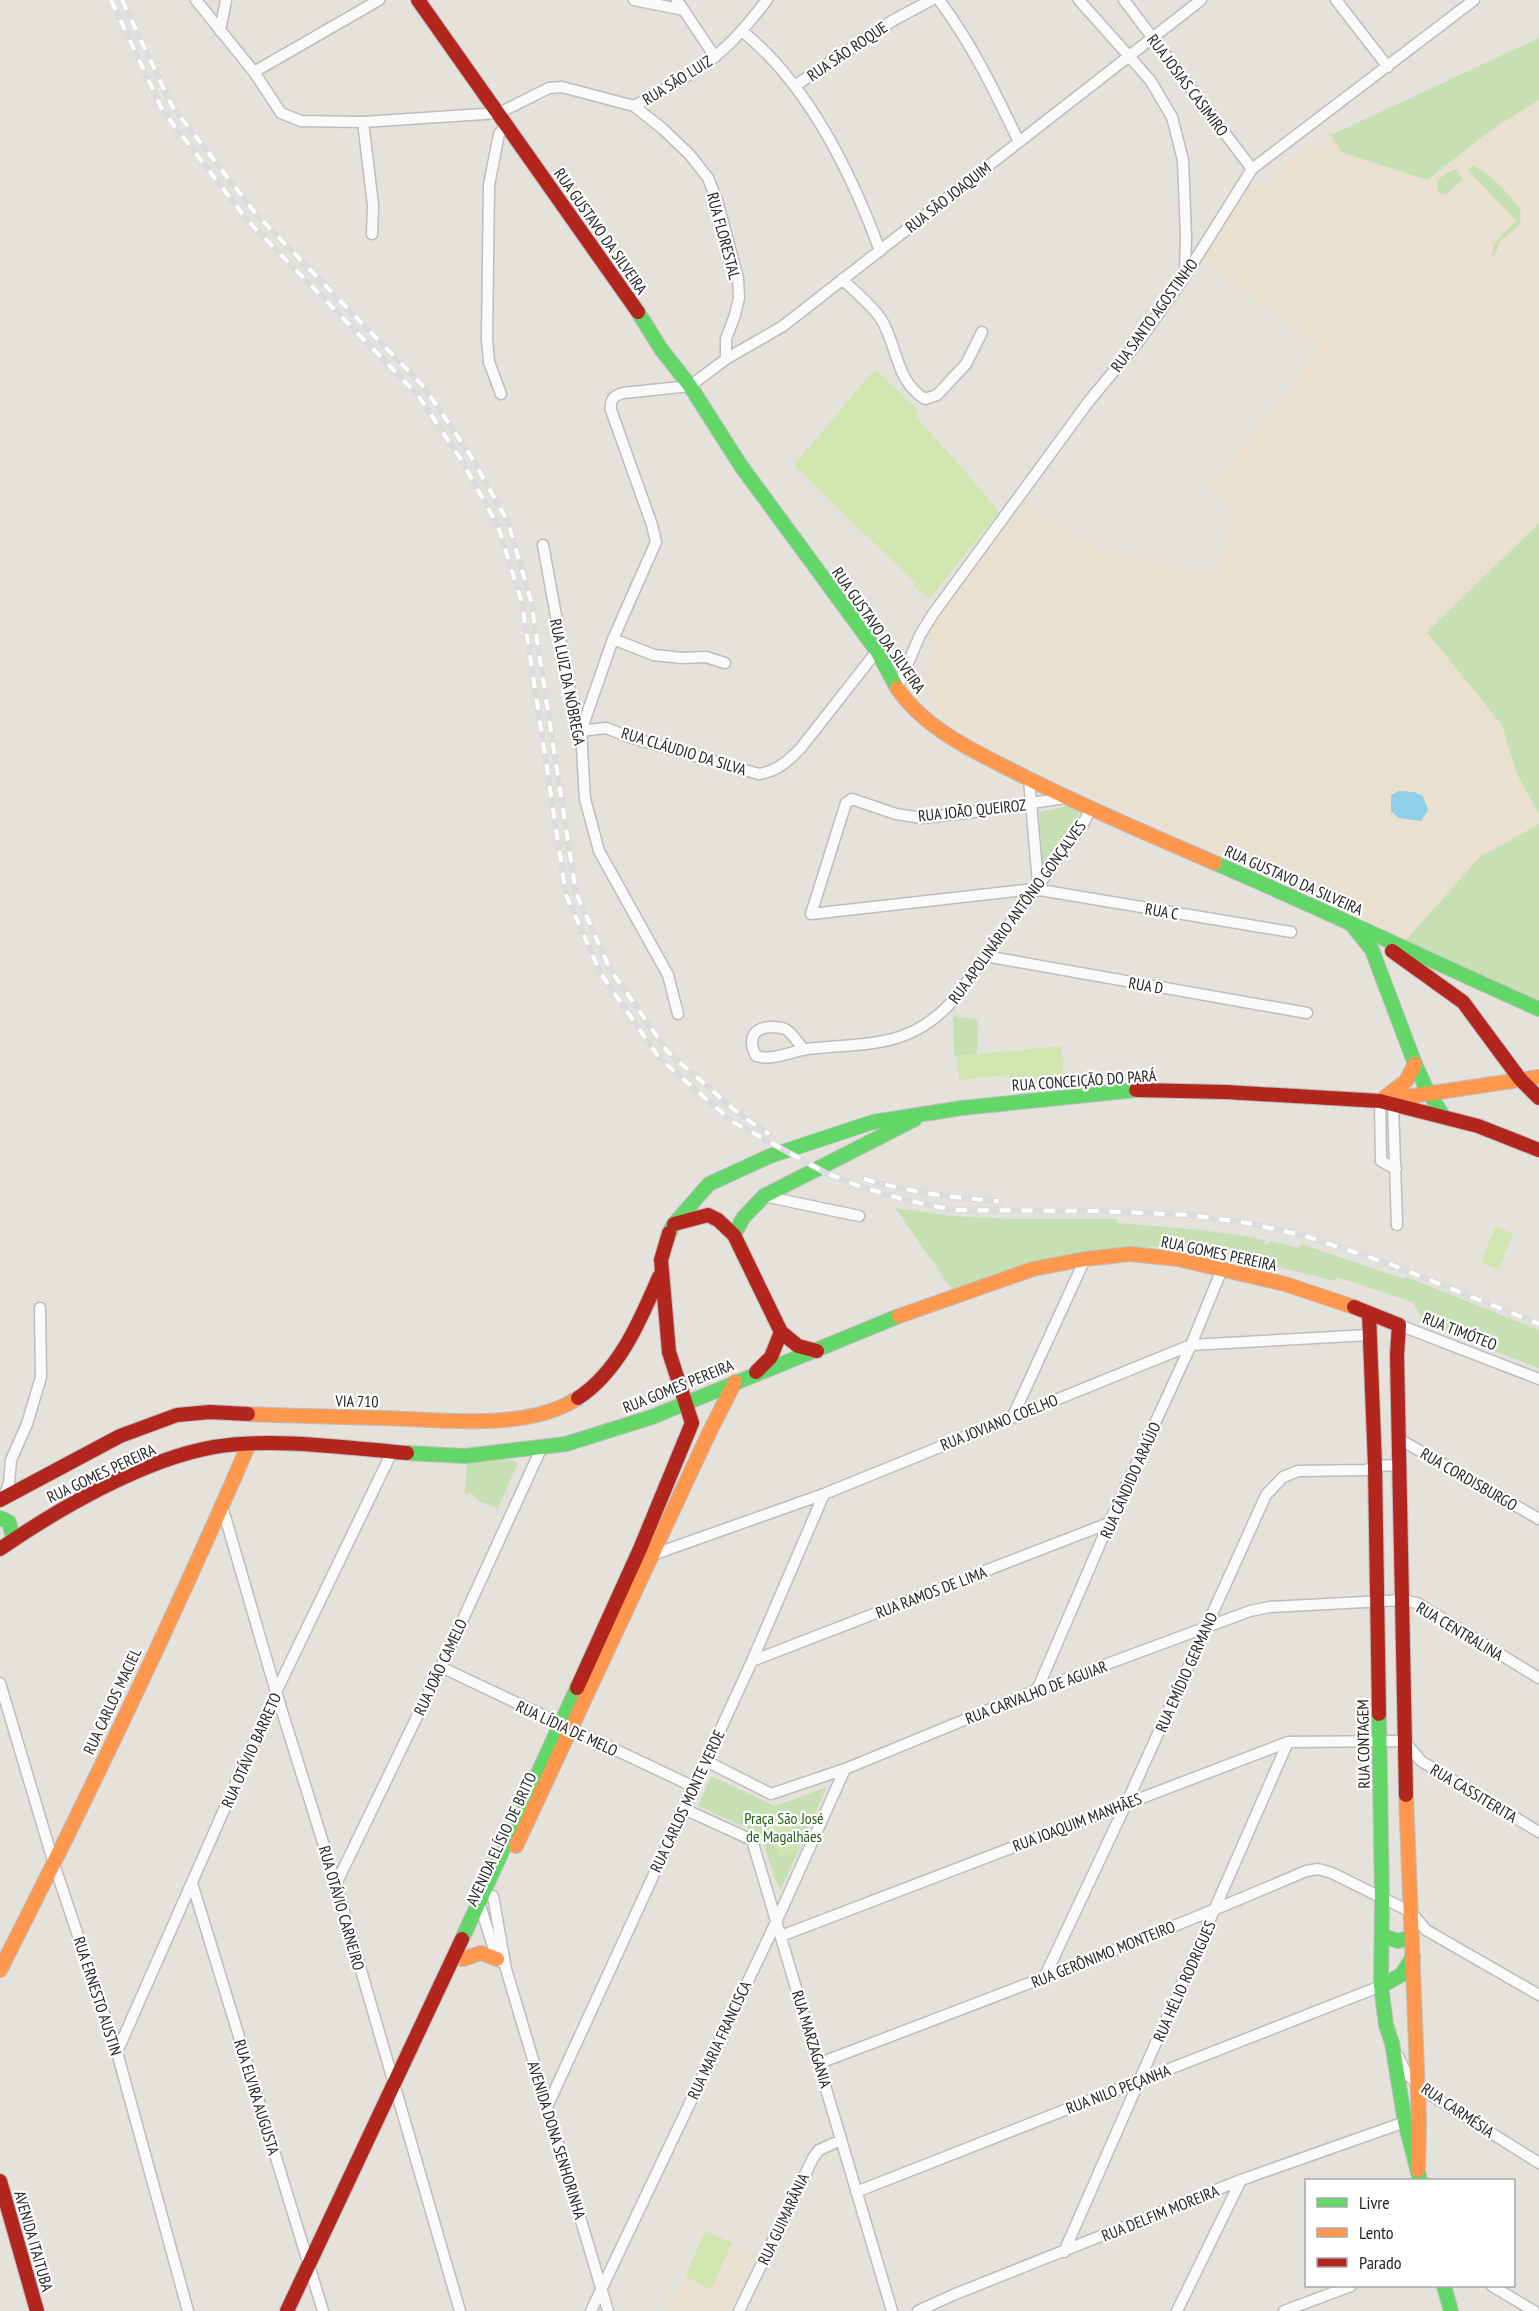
<svg xmlns="http://www.w3.org/2000/svg" width="1539" height="2311" viewBox="0 0 1539 2311" font-family="'PT Sans Narrow',sans-serif">
<style>
.education{fill:#e9e0cf}
.green{fill:#c6e0b3}
.pitch{fill:#d1e5b1}
.water{fill:#8fcfe7}
.lines{fill:none;stroke-linecap:round;stroke-linejoin:round}
.street-casing{stroke:#bebdbd;stroke-width:13}
.fast-casing{stroke:#bebdbd;stroke-width:16}
.slow-casing{stroke:#bebdbd;stroke-width:16}
.jam-casing{stroke:#bebdbd;stroke-width:16}
.street{stroke:#fbfafa;stroke-width:10}
.fast{stroke:#63d668;stroke-width:14}
.slow{stroke:#ff974d;stroke-width:14}
.jam{stroke:#b3261e;stroke-width:14}
.rail-casing{stroke:#dcdbdd;stroke-width:6}
.rail{stroke:#fff;stroke-width:4;stroke-dasharray:11;stroke-linecap:butt}
.labels{text-anchor:middle;stroke-width:4.5;stroke-linejoin:round;paint-order:stroke}
.street-label{font-size:16px;fill:#262626;stroke:#fff}
.park-label{font-size:16px;fill:#276019;stroke:#fff}
</style>
<rect width="100%" height="100%" fill="#e5e1db"/>
<!-- education -->
<path class="education" d="M1539 38V523L1427 632 1503 725 1517 774 1539 814V824L1480 857 1405 941 1363 917 1045 775 980 741 939 714 928 693 925 678 934 648 927 640 928 632 934 622 1021 508 1026 506V502L1035 508 1038 514 1103 550 1203 575 1205 570 1218 572 1234 507 1203 484 1206 479 1225 471 1320 348 1204 261 1246 190 1252 187 1269 188 1277 180 1279 170 1311 144 1324 148 1331 135Z
M705 2231 755 2254 729 2311H666L663 2301 677 2295Z"/>
<!-- green -->
<path class="green" d="M1539 38V100L1494 128 1427 180 1341 152 1331 135Z
M1472 166C1487 169 1511 196 1520 209 1525 233 1507 229 1499 244 1497 249 1497 253 1493 257 1489 243 1507 231 1516 221L1471 173 1469 169Z
M1455 169 1463 179 1446 195 1438 192 1437 183 1441 177Z
M1539 523V814L1517 774 1502 725 1427 632Z
M1067 806 1079 811V816L1057 845 1050 863 1041 871 1042 851 1039 812Z
M1539 824V1001L1405 941 1480 857Z
M953 1016 978 1020 977 1054 954 1056Z
M895 1208 953 1216 1015 1219H1117V1223C1167 1227 1216 1230 1265 1240L1264 1244 1268 1245 1270 1241 1299 1248 1301 1244 1404 1279 1407 1277 1539 1330V1368L1427 1325 1412 1302 1337 1277 1335 1281 1264 1264 1248 1265 1167 1247 1114 1248 1034 1262 954 1292Z
M511 1460 518 1463 498 1508 481 1502 471 1493 465 1495 467 1462Z
M711 1776 775 1806 827 1787 781 1889 774 1877 761 1834 698 1806Z"/>
<!-- pitch -->
<path class="pitch" d="M875 369 919 411 915 416 963 469 999 512 930 598 913 586 915 583 794 465Z
M1062 1046 1063 1077 1010 1082 1009 1075 959 1080 957 1056Z
M1495 1227 1513 1233 1499 1269 1481 1262Z
M786 1811 801 1849 779 1857 764 1819Z
M705 2231 732 2243 711 2289 685 2277Z"/>
<!-- water -->
<path class="water" d="M1399 791 1414 792 1423 796 1428 810 1421 821 1399 818 1391 811V795Z"/>
<g class="lines">
<!-- street casing -->
<g class="street-casing">
<path id="street" d="M196 0 254 72 281 113 301 121 363 122 499 113 549 88 562 87 634 106C661 92 689 76 713 58 734 42 751 20 767 0
M634 0 684 10
M677 0 715 57
M939 0C972 44 995 92 1019 142
M1079 0 1150 80 1172 117 1183 160 1186 237 1185 274
M1124 0 1252 169
M1336 0 1388 67
M220 31 226 0
M742 31C808 84 851 172 880 251
M254 72 379 0
M796 85 892 21 931 0
M634 106 663 129 690 155 708 178 717 200 738 278 739 298 735 315 726 339V359
M363 122 373 205 372 234
M842 279C855 292 871 304 881 319 898 346 895 381 925 399L937 395 966 364 982 332
M501 394 489 362 487 339 489 185 499 134 506 126
M543 545 574 714 581 731 585 799 599 851 668 975 678 1014
M613 639 654 655 682 658 706 657 725 663
M897 689 920 635 933 614 1089 401 1139 341 1185 276 1252 169 1474 0
M581 731 613 639 656 542 652 525 611 410C610 400 613 396 623 393L690 386 726 359 783 326 1201 0
M581 731 606 728 629 737 759 774C777 771 787 762 800 749L877 651
M1029 779 1038 883
M1065 798 966 813 922 818 896 814 852 799 846 803 811 914 1034 889 1291 932
M985 956 1307 1013
M804 1050C798 1043 792 1032 785 1029 780 1027 775 1027 770 1027 752 1028 748 1040 756 1056 773 1061 790 1052 806 1049 867 1042 911 1050 955 998L1082 826 1091 808
M1380 1101 1381 1161 1396 1169
M1393 1104 1397 1225
M764 1196 859 1216
M1399 1325 1539 1379
M1013 1416 1085 1259
M1399 1439 1539 1519
M4 1497 9 1483 11 1460 27 1424 41 1377 40 1308
M222 1506 276 1692 336 1884 460 2311
M648 1553 652 1555 824 1494 1191 1345 1369 1335
M752 1661 1109 1523
M441 1667 694 1787
M0 1683 54 1864 117 2052 188 2311
M1037 1690 1109 1523 1191 1345 1222 1269
M706 1761 771 1794 845 1769 1037 1690 1250 1611 1270 1607 1402 1600 1417 1603 1539 1678
M684 1809 752 1840 892 2311
M192 1883 323 2311
M336 1884 441 1667 541 1449
M493 1896 506 1969 608 2311
M479 1902 497 1959 500 1962
M781 1936 1288 1742 1404 1741 1421 1761 1539 1832
M1044 1978 1127 1802 1266 1495 1283 1477 1298 1471 1366 1470 1375 1466 1399 1465
M117 2052 276 1692 392 1452
M1398 2056 1407 2074 1426 2092 1539 2163
M820 2063C983 2001 1146 1940 1306 1871L1318 1869 1332 1873 1411 1912 1426 1930 1539 1995
M547 2107 752 1661 824 1494
M856 2192 1381 1986
M1064 2252 1288 1742
M1492 2286 1534 2311
M591 2311 777 1920 845 1769
M739 2311 813 2158 819 2150 841 2140
M918 2311 953 2295 1241 2180 1405 2122
M1177 2311 1241 2180
M1284 2311 1351 2286"/>
</g>
<!-- fast casing -->
<g class="fast-casing">
<path id="fast" d="M638 312 661 349 690 386 741 466 877 651 897 688
M1215 863C1324 910 1431 961 1539 1009
M1352 925 1372 950 1415 1064 1425 1086 1443 1116
M669 1233 674 1224 709 1184 770 1156 873 1122 962 1108 1136 1090
M734 1235 743 1218 764 1196 915 1119
M407 1453 465 1456 566 1444 652 1417 899 1316
M0 1518 9 1522 13 1538
M1379 1714 1382 1899 1381 1986 1386 2025 1392 2043 1405 2122 1420 2180
M1383 1936 1398 1941 1412 1937
M462 1939 577 1688
M1381 1986 1401 1975 1413 1957
M1444 2286 1451 2311"/>
</g>
<!-- slow casing -->
<g class="slow-casing">
<path id="slow" d="M897 688C925 729 975 752 1019 774 1083 807 1149 834 1215 863
M1385 1097 1406 1081 1415 1064
M1386 1100 1539 1077
M899 1316 1033 1269 1085 1259 1130 1254 1178 1259 1285 1284 1354 1307
M248 1414C294 1416 340 1417 385 1418 443 1420 528 1431 578 1398
M1406 1795 1419 2120 1418 2170
M516 1846 710 1431 735 1382
M463 1959 481 1953 497 1959
M0 1970C88 1797 172 1622 249 1444"/>
</g>
<!-- jam casing -->
<g class="jam-casing">
<path id="jam" d="M418 0 638 312
M1392 951 1463 1002 1520 1079 1539 1098
M1136 1090 1226 1092 1380 1101 1478 1126 1539 1150
M674 1224 708 1215 718 1220 734 1235 781 1332 771 1357 756 1372
M1354 1307 1399 1325 1397 1355 1406 1795
M1369 1314 1375 1466 1379 1714
M781 1332 798 1346 817 1351
M578 1398C619 1371 640 1321 659 1277
M0 1500 120 1436 177 1415 210 1412 248 1414
M0 1549C58 1509 144 1459 214 1447 272 1437 348 1448 407 1453
M577 1688 640 1549 692 1423 669 1352 661 1260 669 1233
M0 2181 37 2311
M287 2311 462 1939"/>
</g>
<!-- street -->
<use href="#street" class="street"/>
<!-- fast -->
<use href="#fast" class="fast"/>
<!-- slow -->
<use href="#slow" class="slow"/>
<!-- jam -->
<use href="#jam" class="jam"/>
<!-- rail casing -->
<g class="rail-casing">
<path id="rail" d="M111 0 163 111 248 221 417 394 460 458 498 526 522 603 566 895 601 974 660 1059 733 1122 826 1173 859 1186 905 1200 954 1210 1096 1211 1189 1215 1248 1223 1305 1236 1390 1264 1539 1324
M122 0 172 106 256 214 424 387 469 453 508 522 531 601 576 893 610 969 668 1052 739 1114 769 1134
M864 1179C910 1192 952 1198 999 1201"/>
</g>
<!-- rail -->
<use href="#rail" class="rail"/>
</g>
<g class="labels">
<!-- street labels -->
<g class="street-label">
<text transform="translate(847 51) rotate(-34)" y="6">RUA SÃO ROQUE</text>
<text transform="translate(677 80) rotate(-32)" y="6">RUA SÃO LUIZ</text>
<text transform="translate(1188 85) rotate(53)" y="6">RUA JOSIAS CASIMIRO</text>
<text transform="translate(948 197) rotate(-38)" y="6">RUA SÃO JOAQUIM</text>
<text transform="translate(601 231) rotate(55)" y="6">RUA GUSTAVO DA SILVEIRA</text>
<text transform="translate(724 236) rotate(75)" y="6">RUA FLORESTAL</text>
<text transform="translate(1154 315) rotate(-54)" y="6">RUA SANTO AGOSTINHO</text>
<text transform="translate(879 630) rotate(55)" y="6">RUA GUSTAVO DA SILVEIRA</text>
<text transform="translate(568 682) rotate(79)" y="6">RUA LUIZ DA NÓBREGA</text>
<text transform="translate(684 751) rotate(17)" y="6">RUA CLÁUDIO DA SILVA</text>
<text transform="translate(972 810) rotate(-6)" y="6">RUA JOÃO QUEIROZ</text>
<text transform="translate(1294 880) rotate(24)" y="6">RUA GUSTAVO DA SILVEIRA</text>
<text transform="translate(1162 911) rotate(10)" y="6">RUA C</text>
<text transform="translate(1017 912) rotate(-54)" y="6">RUA APOLINÁRIO ANTÔNIO GONÇALVES</text>
<text transform="translate(1146 985) rotate(10)" y="6">RUA D</text>
<text transform="translate(1084 1080) rotate(-4)" y="6">RUA CONCEIÇÃO DO PARÁ</text>
<text transform="translate(1219 1253) rotate(12)" y="6">RUA GOMES PEREIRA</text>
<text transform="translate(1460 1331) rotate(21)" y="6">RUA TIMÓTEO</text>
<text transform="translate(678 1386) rotate(-22)" y="6">RUA GOMES PEREIRA</text>
<text transform="translate(357 1401) rotate(1)" y="6">VIA 710</text>
<text transform="translate(999 1422) rotate(-22)" y="6">RUA JOVIANO COELHO</text>
<text transform="translate(101 1473) rotate(-25)" y="6">RUA GOMES PEREIRA</text>
<text transform="translate(1469 1479) rotate(30)" y="6">RUA CORDISBURGO</text>
<text transform="translate(1130 1480) rotate(-66)" y="6">RUA CÂNDIDO ARAÚJO</text>
<text transform="translate(931 1592) rotate(-21)" y="6">RUA RAMOS DE LIMA</text>
<text transform="translate(1460 1631) rotate(31)" y="6">RUA CENTRALINA</text>
<text transform="translate(440 1667) rotate(-65)" y="6">RUA JOÃO CAMELO</text>
<text transform="translate(1186 1672) rotate(-66)" y="6">RUA EMÍDIO GERMANO</text>
<text transform="translate(1036 1692) rotate(-21)" y="6">RUA CARVALHO DE AGUIAR</text>
<text transform="translate(112 1701) rotate(-65)" y="6">RUA CARLOS MACIEL</text>
<text transform="translate(567 1728) rotate(25)" y="6">RUA LÍDIA DE MELO</text>
<text transform="translate(1363 1744) rotate(-91)" y="6">RUA CONTAGEM</text>
<text transform="translate(251 1750) rotate(-66)" y="6">RUA OTÁVIO BARRETO</text>
<text transform="translate(1474 1793) rotate(31)" y="6">RUA CASSITERITA</text>
<text transform="translate(687 1801) rotate(-65)" y="6">RUA CARLOS MONTE VERDE</text>
<text transform="translate(1077 1822) rotate(-21)" y="6">RUA JOAQUIM MANHÃES</text>
<text transform="translate(501 1839) rotate(-65)" y="6">AVENIDA ELÍSIO DE BRITO</text>
<text transform="translate(342 1908) rotate(74)" y="6">RUA OTÁVIO CARNEIRO</text>
<text transform="translate(1103 1954) rotate(-22)" y="6">RUA GERÔNIMO MONTEIRO</text>
<text transform="translate(1184 1981) rotate(-66)" y="6">RUA HÉLIO RODRIGUES</text>
<text transform="translate(98 1996) rotate(72)" y="6">RUA ERNESTO AUSTIN</text>
<text transform="translate(812 2039) rotate(73)" y="6">RUA MARZAGANIA</text>
<text transform="translate(719 2040) rotate(-65)" y="6">RUA MARIA FRANCISCA</text>
<text transform="translate(1118 2089) rotate(-21)" y="6">RUA NILO PEÇANHA</text>
<text transform="translate(257 2097) rotate(73)" y="6">RUA ELVIRA AUGUSTA</text>
<text transform="translate(1458 2110) rotate(34)" y="6">RUA CARMÉSIA</text>
<text transform="translate(557 2140) rotate(73)" y="6">AVENIDA DONA SENHORINHA</text>
<text transform="translate(1160 2213) rotate(-22)" y="6">RUA DELFIM MOREIRA</text>
<text transform="translate(783 2219) rotate(-65)" y="6">RUA GUIMARÂNIA</text>
<text transform="translate(34 2241) rotate(74)" y="6">AVENIDA ITAITUBA</text>
</g>
<!-- park labels -->
<g class="park-label">
<text x="784" y="1824">Praça São José<tspan x="784" dy="18">de Magalhães</tspan></text>
</g>
</g>
<!-- legend -->
<rect x="1305" y="2179" width="210" height="108" fill="#ffffff" stroke="#a8a8a8" stroke-width="1.5"/>
<rect x="1317" y="2198" width="30" height="9" fill="#63d668" stroke="#a8a8a8" stroke-width="1.5"/>
<text x="1359" y="2209" font-size="18" fill="#262626">Livre</text>
<rect x="1317" y="2228" width="30" height="9" fill="#ff974d" stroke="#a8a8a8" stroke-width="1.5"/>
<text x="1359" y="2239" font-size="18" fill="#262626">Lento</text>
<rect x="1317" y="2258" width="30" height="9" fill="#b3261e" stroke="#a8a8a8" stroke-width="1.5"/>
<text x="1359" y="2269" font-size="18" fill="#262626">Parado</text>
</svg>
